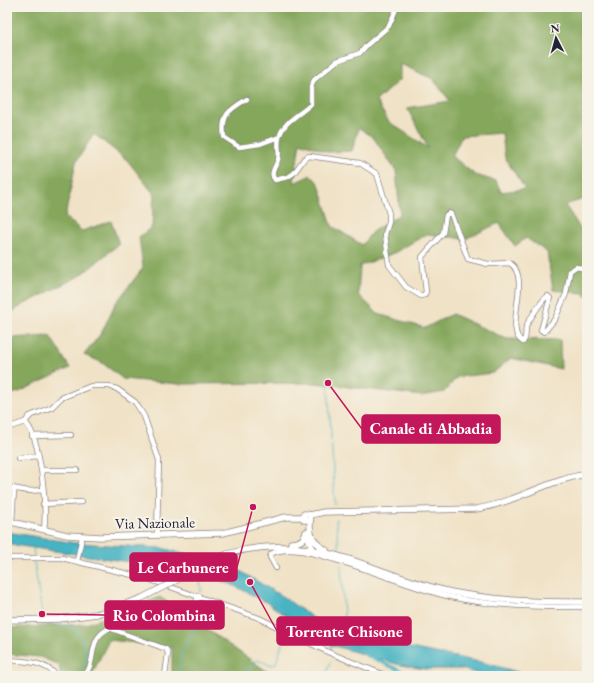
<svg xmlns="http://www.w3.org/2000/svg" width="594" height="683" viewBox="0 0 594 683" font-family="'EB Garamond',serif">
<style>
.forest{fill:#85a75c;stroke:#54644c;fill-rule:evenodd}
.water{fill:#47b4c3;stroke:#346b7f}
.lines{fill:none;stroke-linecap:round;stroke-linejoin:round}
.stream{stroke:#47b4c3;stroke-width:1}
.canal{stroke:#47b4c3;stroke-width:3.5}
.minor-casing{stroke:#898280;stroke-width:6}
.major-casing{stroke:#898280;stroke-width:7}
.minor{stroke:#fff;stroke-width:4.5}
.major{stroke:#fff;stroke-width:5.5}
.major-bridge-casing{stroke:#898280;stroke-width:7;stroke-linecap:butt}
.major-bridge{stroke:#fff;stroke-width:5.5}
.labels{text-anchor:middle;stroke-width:4;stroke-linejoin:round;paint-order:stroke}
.street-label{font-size:15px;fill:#22223b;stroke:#f7f3e8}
.leader{fill:none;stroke:#c2185b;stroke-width:1.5}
.callout-dot{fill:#c2185b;stroke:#f7f3e8;stroke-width:1.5}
.callout{fill:#c2185b;stroke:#c2185b;stroke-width:1.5}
.callout-label{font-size:16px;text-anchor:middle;font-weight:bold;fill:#fff}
</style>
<rect width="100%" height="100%" fill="#f7f3e8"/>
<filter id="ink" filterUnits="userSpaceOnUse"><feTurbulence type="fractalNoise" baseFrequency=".025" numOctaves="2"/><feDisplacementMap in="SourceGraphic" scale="8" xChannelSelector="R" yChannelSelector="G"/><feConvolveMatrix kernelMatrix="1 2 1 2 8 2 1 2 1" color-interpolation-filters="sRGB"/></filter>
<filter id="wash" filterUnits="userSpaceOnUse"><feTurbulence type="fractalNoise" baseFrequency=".012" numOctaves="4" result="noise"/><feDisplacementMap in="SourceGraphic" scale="16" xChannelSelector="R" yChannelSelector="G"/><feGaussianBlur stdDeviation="0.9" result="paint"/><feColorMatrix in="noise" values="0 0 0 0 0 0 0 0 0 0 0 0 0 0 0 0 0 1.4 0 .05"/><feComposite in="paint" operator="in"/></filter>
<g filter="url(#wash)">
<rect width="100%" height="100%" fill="#f0e2c6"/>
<!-- forest -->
<path class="forest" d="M7 7H587V198L565 205 587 239V297L583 293 553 290 547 252 526 238 515 246 499 223 465 239 427 234 394 253 360 266 358 294 378 314 425 328 452 314 507 339 560 340 561 369 511 358 493 373 457 377 444 392 422 396 316 383 179 384 123 379 101 362 84 355 102 332 115 304 143 268 139 237 152 227 154 194 127 160 94 134 76 162 65 217 82 231 111 221 119 244 81 275 21 306 7 316ZM400 64 433 79 450 101 407 108 428 148 389 122 376 101 400 79ZM359 128 373 137 396 171 400 214 372 232 362 245 332 226 319 184 311 175 294 183 300 142 328 152 352 151ZM502 133 505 158 525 189 501 192 496 181 475 175 452 156 462 136Z
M50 336 70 368 19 392 7 395V338Z
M160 597 271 674 280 676H172V647L109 640 91 676H61L59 665 40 657 7 654V628L86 624Z"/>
<!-- water -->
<path class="water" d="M7 532 75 543 160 548 193 555 235 568 283 597 329 629 355 637 485 663 532 676H485L462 669H426L400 665 328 644 266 602 231 584 165 564 123 561 14 545 7 542Z"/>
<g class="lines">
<!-- stream -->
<path class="stream" d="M328 383 335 505
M336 519 339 552
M33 548 34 555
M34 562 42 614
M341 565 345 634
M200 575 201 592
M43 623 73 627C85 642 91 657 79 676
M288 629 291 619
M331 644V651
M178 676 181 655 195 629
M246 676 254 661 257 660 271 665 276 663 285 635
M325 676 331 661"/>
<!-- canal -->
<path class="canal" d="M366 655 412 676"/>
</g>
</g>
<g filter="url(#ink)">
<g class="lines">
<!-- minor casing -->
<g class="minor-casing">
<path id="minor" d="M397 7 389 26 367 45 360 53 337 61 314 80 311 87V104C300 115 283 121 279 138 277 145 280 153 278 160 276 166 269 174 275 180L288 177 294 173 304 159 309 156 360 163 377 174 389 214V222L385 234 389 265 406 287 421 296 424 295 426 292 422 257 443 233 446 215 449 213 451 214 468 259 488 264 510 263C533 279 502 330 523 342 527 337 525 332 526 327 528 321 544 297 548 296L550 298 541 330 544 332 555 319 566 294 570 271 576 267 587 269
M247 99C229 110 221 114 224 137L239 147 260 144 279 137
M25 422 30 416 52 407 61 398 91 386H109L117 389 135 402 144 416 159 460 157 535
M25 422C41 436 47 509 44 530
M7 428 25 422
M32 436 71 435
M18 458 38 456
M41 470H77
M7 487 28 491 43 490
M43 504 82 502
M12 522 14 490 15 489
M7 558H62L145 578 259 618 330 653 387 676
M77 561 82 537
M276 568 270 557 271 554C287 544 319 555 336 560 375 571 412 588 451 597 496 607 542 607 587 607
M109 628 166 649 168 653 165 676
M7 660C25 661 44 661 57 676
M84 676C96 664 89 644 102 633 115 625 136 604 154 609 165 612 177 620 187 625H192L194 621 193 608 199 596"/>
</g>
<!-- major casing -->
<g class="major-casing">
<path id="major" d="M310 515 324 512 476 509C514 503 548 480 587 474
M310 520H304V514H308L311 516C308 531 311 542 326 550
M7 521 67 535 100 537 223 533 286 517H303
M306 532 312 548
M291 543C299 543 305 540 306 532
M227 554C315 529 369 574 451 592 496 601 541 602 587 602
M7 620 59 619 97 614"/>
</g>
<!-- minor -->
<use href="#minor" class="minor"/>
<!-- major -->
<use href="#major" class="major"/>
<!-- major-bridge casing -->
<g class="major-bridge-casing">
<path id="major-bridge" d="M97 614 142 598 227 554"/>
</g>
<!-- major-bridge -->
<use href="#major-bridge" class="major-bridge"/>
</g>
</g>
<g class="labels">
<!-- street labels -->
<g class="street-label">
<text transform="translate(155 523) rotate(-1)" y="5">Via Nazionale</text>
</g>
</g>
<!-- callouts -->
<path class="leader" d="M328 383L362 429M253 507L237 567M42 614L105 615M250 582L277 631"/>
<g class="callout-dot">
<circle cx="328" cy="383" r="4"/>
<circle cx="253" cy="507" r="4"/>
<circle cx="42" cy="614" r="4"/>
<circle cx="250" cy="582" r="4"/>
</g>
<g class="callout">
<rect x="362" y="415" width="138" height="28" rx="4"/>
<rect x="130" y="553" width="107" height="28" rx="4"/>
<rect x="105" y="601" width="119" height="28" rx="4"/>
<rect x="277" y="617" width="134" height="28" rx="4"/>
</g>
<g class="callout-label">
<text x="431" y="434">Canale di Abbadia</text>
<text x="183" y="573">Le Carbunere</text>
<text x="164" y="621">Rio Colombina</text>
<text x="344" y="637">Torrente Chisone</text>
</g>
<!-- margin -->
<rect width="594" height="683" fill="none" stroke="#f7f3e8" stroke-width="24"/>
<!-- north arrow -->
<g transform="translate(556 38) rotate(354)" stroke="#f7f3e8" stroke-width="3" paint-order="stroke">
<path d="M0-3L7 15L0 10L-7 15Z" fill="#22223b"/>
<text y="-6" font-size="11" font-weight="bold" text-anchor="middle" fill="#22223b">N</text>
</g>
</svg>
